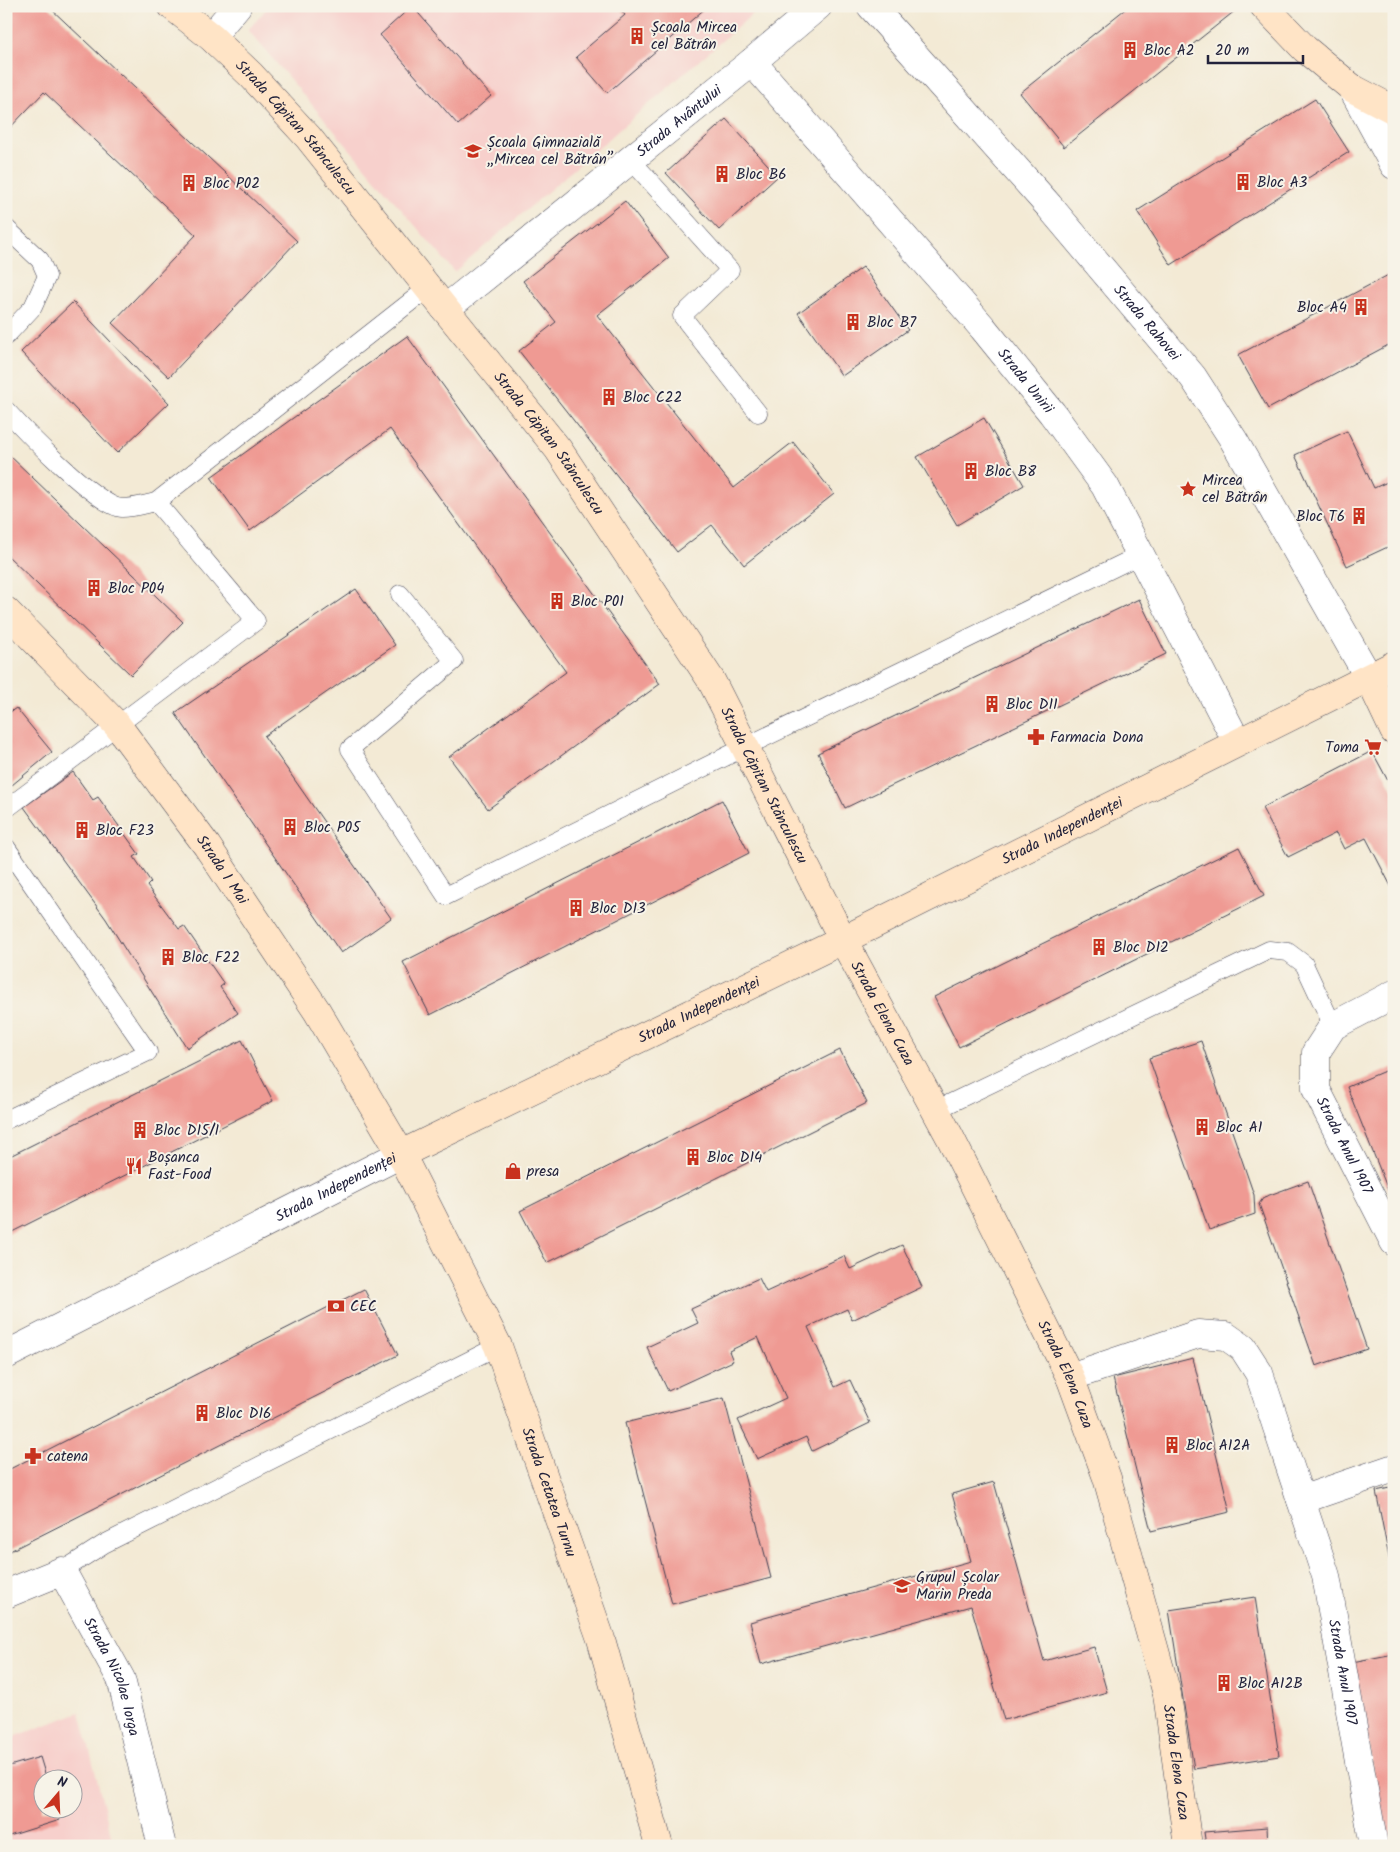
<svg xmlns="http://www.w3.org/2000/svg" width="1400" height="1852" viewBox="0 0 1400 1852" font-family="Kalam,sans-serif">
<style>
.built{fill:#f7d0cc;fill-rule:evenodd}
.building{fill:#ef9a93}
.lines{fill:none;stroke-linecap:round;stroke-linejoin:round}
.lane-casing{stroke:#414052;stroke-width:19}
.street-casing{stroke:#414052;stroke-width:29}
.secondary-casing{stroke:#414052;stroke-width:29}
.lane{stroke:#fff;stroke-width:18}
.street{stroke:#fff;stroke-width:28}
.secondary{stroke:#ffe4c6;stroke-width:28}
.labels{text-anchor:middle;stroke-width:4;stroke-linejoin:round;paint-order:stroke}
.poi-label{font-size:15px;fill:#22223b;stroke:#f7f3e8;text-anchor:start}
.street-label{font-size:15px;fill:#22223b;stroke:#f7f3e8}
</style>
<rect width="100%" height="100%" fill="#f7f3e8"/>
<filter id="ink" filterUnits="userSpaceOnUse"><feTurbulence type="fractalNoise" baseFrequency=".02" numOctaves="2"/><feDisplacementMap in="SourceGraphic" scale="10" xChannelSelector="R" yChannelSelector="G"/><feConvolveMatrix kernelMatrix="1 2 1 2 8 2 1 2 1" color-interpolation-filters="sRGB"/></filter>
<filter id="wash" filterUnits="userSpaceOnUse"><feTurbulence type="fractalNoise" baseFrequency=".0096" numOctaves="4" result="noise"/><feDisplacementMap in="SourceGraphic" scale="20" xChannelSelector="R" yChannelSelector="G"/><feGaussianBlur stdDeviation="1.12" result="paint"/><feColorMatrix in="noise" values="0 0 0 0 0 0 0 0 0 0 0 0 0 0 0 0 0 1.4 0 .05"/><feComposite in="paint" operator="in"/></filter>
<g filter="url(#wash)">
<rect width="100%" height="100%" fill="#f3ead5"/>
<!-- built -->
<path class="built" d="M269 6H762L455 272 248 30Z
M80 1712 114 1846H6V1740ZM42 1780H72V1810H42Z"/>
<g id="blocks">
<!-- building -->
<path class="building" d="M15 6H48L297 241 169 377 112 323 196 235 44 92 6 132V15Z
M412 6 491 96 458 125 380 35Z
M618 6H708L607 93 576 57 625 15Z
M1129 6H1241L1064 147 1020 93Z
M1315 99 1349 152 1171 265 1137 211Z
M726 119 778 176 719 230 666 173Z
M625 201 669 258 597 315 734 488 793 442 834 494 744 565 712 525 677 552 519 351 556 322 523 281Z
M863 267 908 330 842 376 798 313Z
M1394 272V342L1268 409 1238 355Z
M73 302 169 403 117 453 21 352Z
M407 336 660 684 488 809 449 757 566 672 390 429 250 531 211 477Z
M984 418 1024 485 957 525 917 457Z
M1347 431 1374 488 1394 479V544L1347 566 1295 455Z
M6 452 183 622 131 675 6 554Z
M356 589 395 645 264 736 391 918 341 953 175 713Z
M1139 599 1166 654 845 808 818 753Z
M16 708 52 752 6 790V715Z
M1372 751 1394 792V892L1366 838 1344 849 1336 833 1288 857 1262 808Z
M73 772 93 800 98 797 139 854 134 857 151 882 147 886 179 929 184 926 224 984 220 987 238 1013 187 1048 106 919 24 807Z
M722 800 749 853 430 1015 403 962Z
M1239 847 1264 896 959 1047 934 997Z
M242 1040 273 1101 6 1235V1158Z
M1201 1041 1254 1195 1255 1214 1209 1230 1149 1058Z
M840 1050 867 1103 547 1263 520 1211Z
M1394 1067V1205L1347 1087Z
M1308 1181 1367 1349 1316 1366 1259 1204 1264 1197Z
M902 1245 922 1287 852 1320 847 1309 808 1327 835 1387 850 1380 870 1423 812 1451 806 1437 757 1459 738 1420 786 1398 758 1337 729 1351 733 1361 668 1391 647 1347 698 1323 691 1309 759 1278 766 1292 844 1256 850 1269Z
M364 1289 398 1355 6 1553V1471Z
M1193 1358 1230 1512 1151 1531 1113 1378Z
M724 1398 771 1578 672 1604 625 1423Z
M994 1482 1044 1661 1094 1647 1107 1692 1004 1720 971 1606 761 1664 750 1622 971 1561 952 1494Z
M1394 1487V1577L1393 1578 1376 1491Z
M1255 1597 1279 1756 1194 1769 1169 1610Z
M1394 1654V1846H1388L1352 1662Z
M40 1757 47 1780H42V1810H57L60 1820 6 1837V1767Z
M1267 1827 1268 1846H1206L1204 1832Z"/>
</g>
</g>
<g filter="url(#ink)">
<use href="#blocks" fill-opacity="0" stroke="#414052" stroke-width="1"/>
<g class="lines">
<!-- lane casing -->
<g class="lane-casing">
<path id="lane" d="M631 160 730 270 682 316 758 413
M6 228 40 260 47 276 33 307 6 336
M6 410C24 430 99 508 122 508 133 508 146 504 156 502
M400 594 454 661 350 749 446 896 745 747 1142 554
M6 809 256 621 156 502 428 288
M6 847 148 1052 6 1120
M936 1110 1269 950 1288 952 1304 964 1333 1026
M62 1571 104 1544 498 1346"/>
</g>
<!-- street casing -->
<g class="street-casing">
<g id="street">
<path id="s1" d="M871 6 1049 206 1193 377 1233 439 1369 678"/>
<path d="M211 37 237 6"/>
<path id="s2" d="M752 62 983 328 1052 413 1105 486 1237 742"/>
<path d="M1352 88 1394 165"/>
<path id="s3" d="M445 309 752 62 818 6"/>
<path id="s4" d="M1394 994 1333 1026 1316 1052V1089L1394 1242"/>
<path id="s5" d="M6 1355 401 1154"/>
<path id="s6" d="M1070 1377 1198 1334 1226 1336 1243 1348 1259 1373 1326 1576 1374 1846"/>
<path d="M1301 1500 1394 1468"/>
<path id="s7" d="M6 1594 62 1571 121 1679 162 1846"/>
</g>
</g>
<!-- secondary casing -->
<g class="secondary-casing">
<g id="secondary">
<path id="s8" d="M172 6 211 37 251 75 308 137 445 309 558 449 711 680 843 940 950 1137 1070 1377 1107 1478 1167 1694 1188 1846"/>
<path d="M1264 6 1305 49 1352 88 1394 110"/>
<path id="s9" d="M6 611 117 725 207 846 317 1011 401 1154 498 1346 601 1639 659 1846"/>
<path d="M1369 678 1394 731"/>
<path id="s10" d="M401 1154 843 940 1394 665"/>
</g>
</g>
<!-- lane -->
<use href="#lane" class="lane"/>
<!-- street -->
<use href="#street" class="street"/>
<!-- secondary -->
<use href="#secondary" class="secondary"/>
</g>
</g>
<!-- icons -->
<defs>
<g id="building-bare" transform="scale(1.35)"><path d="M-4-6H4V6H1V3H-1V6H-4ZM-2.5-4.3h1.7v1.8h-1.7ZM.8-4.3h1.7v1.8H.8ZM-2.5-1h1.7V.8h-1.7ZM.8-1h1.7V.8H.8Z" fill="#c8321e" stroke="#f7f3e8" stroke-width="2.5" paint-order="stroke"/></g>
<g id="school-bare" transform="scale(1.35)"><path d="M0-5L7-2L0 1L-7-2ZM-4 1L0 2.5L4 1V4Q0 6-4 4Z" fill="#c8321e" stroke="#f7f3e8" stroke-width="2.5" paint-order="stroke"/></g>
<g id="sight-bare" transform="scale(1.35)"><path d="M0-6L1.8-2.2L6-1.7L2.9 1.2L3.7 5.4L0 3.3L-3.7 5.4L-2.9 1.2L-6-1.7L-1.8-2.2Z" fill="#c8321e" stroke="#f7f3e8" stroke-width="2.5" paint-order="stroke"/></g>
<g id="pharmacy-bare" transform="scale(1.35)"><path d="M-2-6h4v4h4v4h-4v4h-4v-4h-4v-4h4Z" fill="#c8321e" stroke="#f7f3e8" stroke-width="2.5" paint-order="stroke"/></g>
<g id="supermarket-bare" transform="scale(1.35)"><path d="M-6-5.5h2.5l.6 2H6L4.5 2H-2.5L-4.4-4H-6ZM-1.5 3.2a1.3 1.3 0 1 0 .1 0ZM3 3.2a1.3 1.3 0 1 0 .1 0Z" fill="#c8321e" stroke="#f7f3e8" stroke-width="2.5" paint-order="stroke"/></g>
<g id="restaurant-bare" transform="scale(1.35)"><path d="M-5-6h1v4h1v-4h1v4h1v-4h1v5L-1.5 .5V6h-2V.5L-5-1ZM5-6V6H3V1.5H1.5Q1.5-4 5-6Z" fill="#c8321e" stroke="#f7f3e8" stroke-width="2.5" paint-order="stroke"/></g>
<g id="shop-bare" transform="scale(1.35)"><path d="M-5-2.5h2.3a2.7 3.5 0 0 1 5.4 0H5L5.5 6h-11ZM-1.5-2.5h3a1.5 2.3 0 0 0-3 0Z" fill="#c8321e" stroke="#f7f3e8" stroke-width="2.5" paint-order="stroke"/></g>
<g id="bank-bare" transform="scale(1.35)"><path d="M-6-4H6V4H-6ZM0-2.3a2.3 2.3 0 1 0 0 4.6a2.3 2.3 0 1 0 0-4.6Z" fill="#c8321e" stroke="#f7f3e8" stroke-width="2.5" paint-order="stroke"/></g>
</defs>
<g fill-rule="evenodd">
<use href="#building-bare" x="637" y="36"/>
<use href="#building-bare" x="1130" y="50"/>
<use href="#school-bare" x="473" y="151"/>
<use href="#building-bare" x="722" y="174"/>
<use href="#building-bare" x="1243" y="182"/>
<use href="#building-bare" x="189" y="183"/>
<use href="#building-bare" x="1361" y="307"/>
<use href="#building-bare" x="853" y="322"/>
<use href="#building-bare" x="609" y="397"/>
<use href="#building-bare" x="971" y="471"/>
<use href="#sight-bare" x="1188" y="489"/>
<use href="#building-bare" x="1359" y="516"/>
<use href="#building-bare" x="94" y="588"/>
<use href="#building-bare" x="557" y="601"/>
<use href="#building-bare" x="992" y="704"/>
<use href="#pharmacy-bare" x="1036" y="737"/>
<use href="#supermarket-bare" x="1373" y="747"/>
<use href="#building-bare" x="290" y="827"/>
<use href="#building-bare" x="82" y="830"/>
<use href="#building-bare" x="576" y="908"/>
<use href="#building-bare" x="1099" y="947"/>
<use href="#building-bare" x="168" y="957"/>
<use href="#building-bare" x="1202" y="1127"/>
<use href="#building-bare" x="140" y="1130"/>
<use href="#building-bare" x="693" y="1157"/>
<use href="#restaurant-bare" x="134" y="1166"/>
<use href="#shop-bare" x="513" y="1171"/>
<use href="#bank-bare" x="336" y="1306"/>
<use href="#building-bare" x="202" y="1413"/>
<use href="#building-bare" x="1172" y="1445"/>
<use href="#pharmacy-bare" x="33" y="1456"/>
<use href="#school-bare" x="902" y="1586"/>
<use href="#building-bare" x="1224" y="1683"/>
</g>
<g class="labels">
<!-- poi labels -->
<g class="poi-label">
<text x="651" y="32">Școala Mircea<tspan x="651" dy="17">cel Bătrân</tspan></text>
<text x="1144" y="55">Bloc A2</text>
<text x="487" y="147">Școala Gimnazială<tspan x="487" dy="17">„Mircea cel Bătrân”</tspan></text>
<text x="736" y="179">Bloc B6</text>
<text x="1257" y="187">Bloc A3</text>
<text x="203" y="188">Bloc P02</text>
<text x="1347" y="312" text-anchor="end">Bloc A4</text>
<text x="867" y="327">Bloc B7</text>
<text x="623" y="402">Bloc C22</text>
<text x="985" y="476">Bloc B8</text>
<text x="1202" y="485">Mircea<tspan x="1202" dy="17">cel Bătrân</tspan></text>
<text x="1345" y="521" text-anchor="end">Bloc T6</text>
<text x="108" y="593">Bloc P04</text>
<text x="571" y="606">Bloc P01</text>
<text x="1006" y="709">Bloc D11</text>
<text x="1050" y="742">Farmacia Dona</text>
<text x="1359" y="752" text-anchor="end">Toma</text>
<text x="304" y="832">Bloc P05</text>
<text x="96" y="835">Bloc F23</text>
<text x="590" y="913">Bloc D13</text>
<text x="1113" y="952">Bloc D12</text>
<text x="182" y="962">Bloc F22</text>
<text x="1216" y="1132">Bloc A1</text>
<text x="154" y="1135">Bloc D15/I</text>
<text x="148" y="1162">Boșanca<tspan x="148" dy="17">Fast-Food</tspan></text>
<text x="707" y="1162">Bloc D14</text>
<text x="527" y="1176">presa</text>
<text x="350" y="1311">CEC</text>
<text x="216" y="1418">Bloc D16</text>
<text x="1186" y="1450">Bloc A12A</text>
<text x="47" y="1461">catena</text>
<text x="916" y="1582">Grupul Școlar<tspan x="916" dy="17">Marin Preda</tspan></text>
<text x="1238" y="1688">Bloc A12B</text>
</g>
<!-- street labels -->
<g class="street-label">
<text dy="5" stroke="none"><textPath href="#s3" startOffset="300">Strada Avântului</textPath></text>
<text dy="5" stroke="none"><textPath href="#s8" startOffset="174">Strada Căpitan Stănculescu</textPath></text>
<text dy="5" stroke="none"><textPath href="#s1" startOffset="420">Strada Rahovei</textPath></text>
<text dy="5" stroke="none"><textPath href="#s2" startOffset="420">Strada Unirii</textPath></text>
<text dy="5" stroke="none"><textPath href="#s8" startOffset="579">Strada Căpitan Stănculescu</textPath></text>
<text dy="5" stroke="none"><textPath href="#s8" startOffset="984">Strada Căpitan Stănculescu</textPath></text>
<text dy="5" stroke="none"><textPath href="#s10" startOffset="736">Strada Independenței</textPath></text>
<text dy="5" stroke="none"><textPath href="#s9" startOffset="338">Strada 1 Mai</textPath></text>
<text dy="5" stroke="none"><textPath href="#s10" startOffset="331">Strada Independenței</textPath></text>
<text dy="5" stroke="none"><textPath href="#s8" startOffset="1241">Strada Elena Cuza</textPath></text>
<text dy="5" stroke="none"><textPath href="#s4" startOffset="200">Strada Anul 1907</textPath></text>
<text dy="5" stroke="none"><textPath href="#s5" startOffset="370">Strada Independenței</textPath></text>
<text dy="5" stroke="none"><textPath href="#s8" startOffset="1646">Strada Elena Cuza</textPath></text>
<text dy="5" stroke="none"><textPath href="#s9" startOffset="1044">Strada Cetatea Turnu</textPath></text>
<text dy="5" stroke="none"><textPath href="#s6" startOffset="525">Strada Anul 1907</textPath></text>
<text dy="5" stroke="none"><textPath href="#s7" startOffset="178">Strada Nicolae Iorga</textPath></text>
<text dy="5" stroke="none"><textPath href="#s8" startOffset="2051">Strada Elena Cuza</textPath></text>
</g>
</g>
<!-- margin -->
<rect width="1400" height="1852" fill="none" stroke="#f7f3e8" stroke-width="25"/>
<!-- north arrow -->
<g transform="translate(58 1794) rotate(19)"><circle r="24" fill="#f7f3e8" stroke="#a29fa3"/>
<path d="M0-4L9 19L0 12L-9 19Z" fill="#c8321e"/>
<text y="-8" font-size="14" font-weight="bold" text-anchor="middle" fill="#22223b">N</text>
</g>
<!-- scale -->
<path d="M1208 55v8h95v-8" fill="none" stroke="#22223b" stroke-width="2.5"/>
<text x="1215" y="55" font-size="15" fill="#22223b" stroke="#f7f3e8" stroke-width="4" paint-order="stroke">20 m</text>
</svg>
